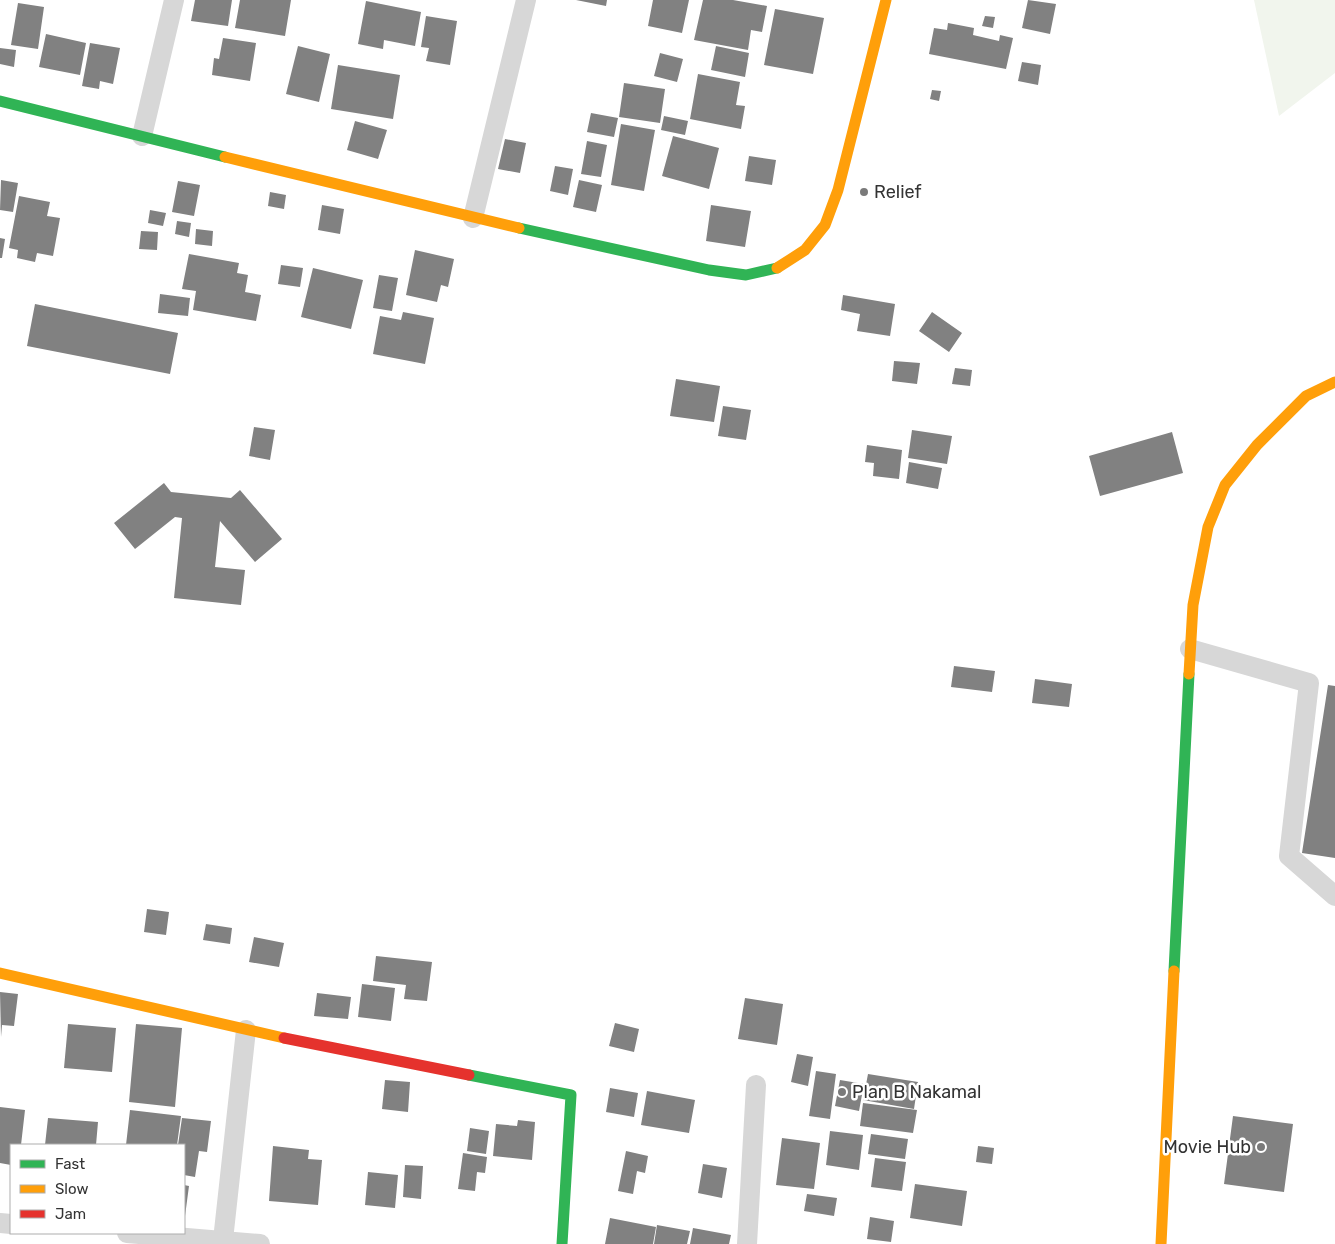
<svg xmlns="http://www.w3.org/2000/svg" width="1335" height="1244" viewBox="0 0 1335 1244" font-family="Rubik,sans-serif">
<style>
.green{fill:#f1f5ed}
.building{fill:#818181}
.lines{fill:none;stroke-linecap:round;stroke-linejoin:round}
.street{stroke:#d7d7d7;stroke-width:20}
.fast{stroke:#30b455;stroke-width:11}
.slow{stroke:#ff9f0a;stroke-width:11}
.jam{stroke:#e5322d;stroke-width:11}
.poi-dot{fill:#7a7a7a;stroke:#fff;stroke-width:2}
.labels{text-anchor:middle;stroke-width:5;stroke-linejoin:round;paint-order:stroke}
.poi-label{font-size:18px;fill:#333;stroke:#fff;text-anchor:start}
</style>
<rect width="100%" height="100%" fill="#fff"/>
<!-- green -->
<path class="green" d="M1254 0H1335V73L1279 116Z"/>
<!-- building -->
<path class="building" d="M195 0H232L228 26 191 21Z
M240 0H291L285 36 235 28Z
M576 0H607L606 6Z
M653 0H689L682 33 648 26Z
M703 0H733L767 6 762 32 751 30 748 50 694 40Z
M1028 0 1056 4 1050 34 1022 28Z
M366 1 421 12 415 46 384 40 383 49 358 44Z
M18 3 44 7 38 49 11 45Z
M775 9 824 18 813 74 764 65Z
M426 16 457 21 450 65 426 61 429 48 421 47Z
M985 16 995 17 993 28 982 26Z
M948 23 974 28 973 35 999 41 1000 35 1013 38 1006 69 929 54 934 28 947 30Z
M46 34 86 43 80 75 39 67Z
M223 38 256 43 250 81 212 75 214 58 219 59Z
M90 43 120 48 113 84 100 81 99 89 82 86Z
M298 46 330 54 319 102 286 94Z
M716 46 749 53 745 77 711 70Z
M0 48 16 50 14 67 0 64Z
M660 53 683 59 677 82 654 76Z
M1022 62 1041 65 1038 85 1018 81Z
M338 65 400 75 393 119 331 109Z
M698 74 740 82 736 105 745 106 741 129 690 119Z
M624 83 665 89 660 123 619 117Z
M932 90 941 91 939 101 930 99Z
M591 113 618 118 614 137 587 132Z
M664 116 688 121 685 135 661 130Z
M355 121 387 130 378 159 347 150Z
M621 124 655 130 644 191 611 185Z
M673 136 719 148 709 189 662 176Z
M505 139 526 143 520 173 498 169Z
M587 141 607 145 601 177 581 174Z
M749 156 776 160 772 185 745 181Z
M555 166 573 169 568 195 550 191Z
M1 180 18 183 13 212 0 210Z
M579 180 602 185 596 212 573 207Z
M178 181 200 185 194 216 172 212Z
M270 192 286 195 284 209 268 206Z
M19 196 50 202 47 216 60 218 53 256 37 253 35 262 17 258 18 250 9 248Z
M322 205 344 209 340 234 318 230Z
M711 205 751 211 745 247 706 241Z
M150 210 166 213 163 226 148 223Z
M177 221 191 223 189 237 175 234Z
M196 229 213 231 212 246 195 244Z
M141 231 158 232 157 250 139 249Z
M0 238 5 239 2 258H0Z
M415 250 454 259 448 287 441 285 437 302 406 295Z
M189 254 239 263 237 273 248 275 245 292 261 295 256 321 193 310 196 291 182 289Z
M281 265 303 268 300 287 278 284Z
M313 268 363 280 351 329 301 317Z
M379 275 398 278 392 311 373 308Z
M160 294 190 298 188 316 158 313Z
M843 295 895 304 890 336 857 331 860 314 841 310Z
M35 304 178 333 170 374 27 346Z
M403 312 434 318 425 364 373 354 380 316 401 320Z
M932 312 962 333 949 352 919 331Z
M894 361 920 363 917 384 892 381Z
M955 368 972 370 970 386 952 384Z
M676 379 720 386 714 422 670 416Z
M723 406 751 410 746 440 718 436Z
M254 427 275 430 270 460 249 456Z
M912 430 952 436 947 464 908 458Z
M1172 432 1183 473 1100 496 1089 456Z
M867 445 902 450 899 479 873 476 874 463 865 462Z
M909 462 942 468 938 489 906 483Z
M164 483 171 492 231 498 240 490 282 539 255 562 220 521 215 567 245 570 241 605 174 598 182 518 175 517 135 549 114 523Z
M954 666 995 671 992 692 951 687Z
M1035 679 1072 684 1069 707 1032 703Z
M1328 685 1335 686V858L1302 853Z
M147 909 169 912 166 935 144 932Z
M206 924 232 928 230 944 203 940Z
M254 937 284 943 279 967 249 962Z
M376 956 432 962 427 1001 404 999 406 985 373 981Z
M362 984 395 988 391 1021 358 1017Z
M0 992 18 994 14 1026 2 1025 1 1037Z
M317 993 351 997 348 1019 314 1016Z
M745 998 783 1004 777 1045 738 1039Z
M615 1023 639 1029 634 1052 609 1046Z
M68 1024 116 1028 112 1072 64 1068Z
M136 1024 182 1028 175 1107 129 1102Z
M797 1054 813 1057 808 1086 791 1082Z
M816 1071 836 1074 830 1119 809 1116Z
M868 1074 918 1082 914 1109 863 1100Z
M385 1080 410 1082 408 1112 382 1109Z
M840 1080 864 1084 859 1111 835 1106Z
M610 1088 638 1093 634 1117 606 1112Z
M647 1091 695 1100 689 1133 641 1125Z
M863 1103 917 1110 913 1133 860 1126Z
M0 1107 25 1110 21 1145H11V1165L0 1163Z
M130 1110 181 1116 177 1145H126Z
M1233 1116 1293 1124 1284 1192 1224 1184Z
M48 1118 98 1122 96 1145H45Z
M182 1118 211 1121 207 1152 199 1151 195 1177 184 1175V1145H178Z
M518 1120 535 1122 532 1160 493 1156 496 1124 517 1126Z
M470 1128 489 1131 486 1154 467 1151Z
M830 1131 863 1135 859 1170 826 1165Z
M871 1134 908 1139 905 1159 868 1154Z
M782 1138 820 1143 814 1189 776 1185Z
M273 1146 309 1150 308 1159 322 1160 318 1205 269 1201Z
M978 1146 994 1148 992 1164 976 1162Z
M626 1151 648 1156 645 1173 637 1171 633 1194 618 1191Z
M463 1153 487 1157 485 1173 477 1172 475 1191 458 1189Z
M875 1158 906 1162 902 1191 871 1187Z
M703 1164 727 1168 722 1198 698 1193Z
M405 1165 423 1166 421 1199 403 1197Z
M368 1172 398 1175 395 1208 365 1205Z
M915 1184 967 1191 962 1226 910 1218Z
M184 1185 189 1186 185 1216H184Z
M807 1194 837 1198 834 1216 804 1211Z
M870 1217 894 1221 891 1242 867 1239Z
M610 1218 656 1227 653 1244H605Z
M657 1225 690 1231 687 1244H654Z
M693 1228 731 1235 729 1244H690Z"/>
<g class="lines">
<!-- street -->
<path class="street" d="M142 136 174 0
M473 218 526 0
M1190 649 1309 683 1289 856 1335 896
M0 1223 11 1224
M127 1233 260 1244
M223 1240 246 1030
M747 1244 756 1085"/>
<!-- fast -->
<path class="fast" d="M0 101 225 157
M519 228 709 270 746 275 777 268
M1174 971 1189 674
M469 1075 571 1095 562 1244"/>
<!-- slow -->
<path class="slow" d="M225 157 519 228
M777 268 805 250 825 225 838 190 886 0
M1189 674 1193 605 1208 527 1225 485 1257 445 1306 396 1335 382
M0 973 284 1038
M1161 1244 1174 971"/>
<!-- jam -->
<path class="jam" d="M284 1038 469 1075"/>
</g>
<!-- markers -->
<g class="poi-dot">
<circle cx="864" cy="192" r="5"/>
<circle cx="842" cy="1092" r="5"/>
<circle cx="1261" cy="1147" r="5"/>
</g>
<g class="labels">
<!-- poi labels -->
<g class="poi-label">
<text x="874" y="198">Relief</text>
<text x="852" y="1098">Plan B Nakamal</text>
<text x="1251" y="1153" text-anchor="end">Movie Hub</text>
</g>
</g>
<!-- legend -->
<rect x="10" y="1144" width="175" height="90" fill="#ffffff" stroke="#adadad"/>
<rect x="20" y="1160" width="25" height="8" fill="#30b455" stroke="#adadad"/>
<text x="55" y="1169" font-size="15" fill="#333333">Fast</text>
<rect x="20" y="1185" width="25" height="8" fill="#ff9f0a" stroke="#adadad"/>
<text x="55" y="1194" font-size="15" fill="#333333">Slow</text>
<rect x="20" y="1210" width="25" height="8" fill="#e5322d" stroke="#adadad"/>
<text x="55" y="1219" font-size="15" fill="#333333">Jam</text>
</svg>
